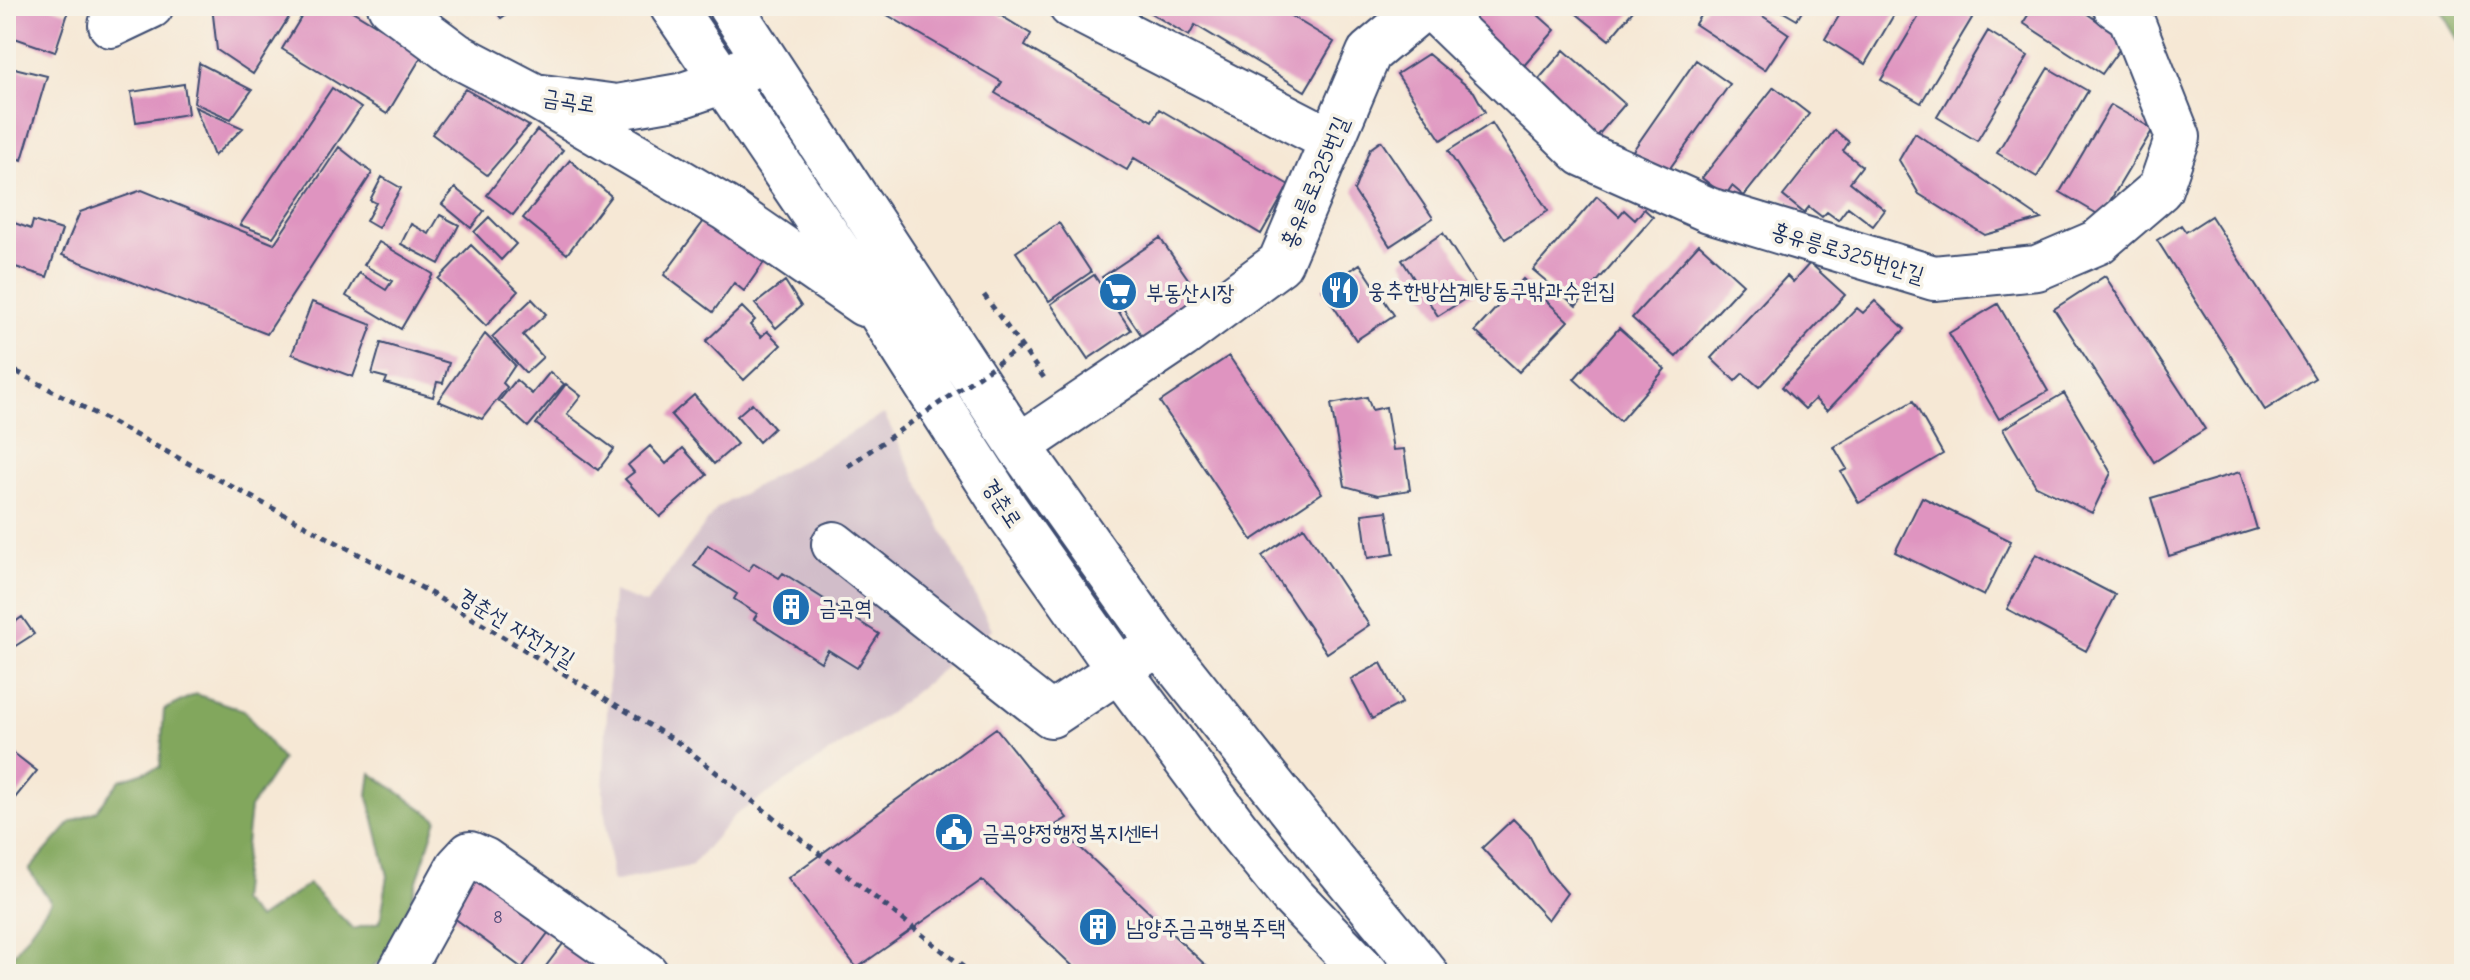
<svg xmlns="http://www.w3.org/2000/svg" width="2470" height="980" viewBox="0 0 2470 980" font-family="'Comic Neue','Poor Story',sans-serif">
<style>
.industrial{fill:#d1bdc9}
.forest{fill:#82a75d;stroke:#4e6b5e;stroke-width:2}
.building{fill:#df94c0}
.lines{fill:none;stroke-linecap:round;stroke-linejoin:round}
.minor-casing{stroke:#3c4b70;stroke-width:48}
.path{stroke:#3c4b70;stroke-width:5;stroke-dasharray:6 6;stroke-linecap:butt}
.minor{stroke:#fff;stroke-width:44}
.path-bridge{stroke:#3c4b70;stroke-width:5;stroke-dasharray:6 6;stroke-linecap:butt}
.labels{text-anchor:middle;stroke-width:7;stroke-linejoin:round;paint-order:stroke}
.number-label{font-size:18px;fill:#4c4876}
.street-label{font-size:22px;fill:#1b2f5e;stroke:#f7f3e8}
.poi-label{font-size:22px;fill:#1b2f5e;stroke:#f7f3e8;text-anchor:start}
</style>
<rect width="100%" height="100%" fill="#f7f3e8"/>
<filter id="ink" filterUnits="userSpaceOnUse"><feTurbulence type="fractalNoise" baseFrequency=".0125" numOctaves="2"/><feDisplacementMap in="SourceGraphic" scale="16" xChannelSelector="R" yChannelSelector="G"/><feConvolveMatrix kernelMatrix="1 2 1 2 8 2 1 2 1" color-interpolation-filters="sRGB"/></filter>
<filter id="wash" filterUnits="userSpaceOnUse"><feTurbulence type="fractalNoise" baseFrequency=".006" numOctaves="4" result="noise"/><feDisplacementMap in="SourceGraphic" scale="32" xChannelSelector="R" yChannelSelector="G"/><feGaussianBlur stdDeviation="1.8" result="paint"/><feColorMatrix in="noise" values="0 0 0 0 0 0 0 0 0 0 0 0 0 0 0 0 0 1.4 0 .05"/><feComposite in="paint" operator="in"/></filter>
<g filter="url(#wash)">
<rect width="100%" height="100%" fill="#f6e8d5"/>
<!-- industrial -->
<path class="industrial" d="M884 414 992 629 889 713 734 816 691 866 612 882 603 792 613 592 646 604 717 508Z"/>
<!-- forest -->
<path class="forest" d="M2438 6H2464V50Z
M195 694 244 710 282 760 250 808 240 901 258 919 309 884 353 929 380 922 388 876 368 795 371 773 437 819 410 903 386 956 364 974H6V965L51 902 29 870 71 822 96 811 120 780 160 767 164 710Z"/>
<g id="blocks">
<!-- building -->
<path class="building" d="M6 6H49L68 13 55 52 6 35Z
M212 6H296L253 74 217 50Z
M308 6H344L423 54 387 114 282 49Z
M492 6H518L501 18Z
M872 6H985L1031 34 1025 46 1152 121 1159 109 1289 185 1261 234 1134 158 1127 170 995 93 1002 82Z
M1139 6H1274L1334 42 1305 91 1195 25 1189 36Z
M1469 6H1528L1555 30 1521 69 1461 16Z
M1567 6H1637L1609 40Z
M1706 6H1748L1789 34 1765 70 1695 24Z
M1773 6H1805L1797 20Z
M1845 6H1899L1865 64 1825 39Z
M1925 6H1952L1972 18 1921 103 1881 80Z
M2034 6H2076L2116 34 2121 47 2102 74 2023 23Z
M1988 31 2028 56 1977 141 1937 117Z
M1564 50 1625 104 1593 141 1532 87Z
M1428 54 1474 92 1485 112 1441 140 1397 74Z
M1696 60 1730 84 1665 175 1632 152Z
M199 63 252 90 231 119 194 103Z
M6 66 47 76 22 160 6 154 8 103H6Z
M2048 68 2088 91 2037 177 1997 153Z
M184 84 188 114 136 122 131 92Z
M1774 87 1809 114 1744 196 1732 186 1725 196 1702 178Z
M332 88 361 108 273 237 240 225Z
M465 89 529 126 487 175 432 134Z
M2111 105 2153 129 2101 216 2060 192Z
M195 107 243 128 214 156Z
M1492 123 1548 211 1505 239 1448 151Z
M537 130 563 150 513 215 487 195Z
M1835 130 1849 142 1843 151 1862 166 1850 182 1885 210 1873 226 1848 207 1838 220 1827 212 1822 217 1809 207 1804 213 1783 196Z
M1915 133 2041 219 1985 235 1919 194 1899 160Z
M1381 141 1433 218 1390 246 1354 191 1370 149Z
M339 147 372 173 267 334 62 255 80 212 142 190 274 244Z
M570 160 611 196 567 254 523 218Z
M382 177 401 188 378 228 366 221 376 203 370 200Z
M455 188 484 211 471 228 442 204Z
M1597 196 1619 216 1624 210 1635 220 1644 209 1653 217 1576 306 1533 270Z
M440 215 459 225 439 264 401 244 411 224 429 234Z
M2211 216 2315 378 2265 410 2157 240 2181 225 2186 232Z
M489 217 516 244 501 260 474 232Z
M707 217 765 261 744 291 734 283 713 312 664 275Z
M6 220 31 229 33 221 62 230 47 277 6 264Z
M1059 223 1091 272 1049 301 1016 252Z
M1443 233 1479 290 1438 316 1402 260Z
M1160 238 1202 299 1144 339 1102 277Z
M379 242 433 274 401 329 346 296 359 273 386 290 392 281 364 265Z
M1699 244 1743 284 1676 357 1632 318Z
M471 245 518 291 486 326 438 279Z
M1810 263 1845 295 1759 387 1743 373 1735 381 1711 358 1787 276 1793 282Z
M1360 264 1394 315 1356 340 1322 289Z
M1094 275 1131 330 1088 359 1051 304Z
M2105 276 2205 429 2154 462 2054 309Z
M1523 279 1568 321 1519 372 1475 331Z
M785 281 801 306 776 328 755 304Z
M532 299 546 314 523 335 543 357 526 373 492 337Z
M1875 301 1905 329 1827 411 1815 399 1805 409 1782 387 1857 308 1863 313Z
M312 302 372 325 353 377 292 354Z
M1998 304 2048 391 1999 419 1949 333Z
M742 307 755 320 750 325 761 337 767 331 781 345 744 380 706 341Z
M1619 328 1665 369 1620 421 1574 379Z
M485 334 515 365 503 383 507 387 482 419 438 401Z
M381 343 449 363 443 383 437 382 433 397 385 383 387 378 372 374Z
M1229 356 1322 493 1252 540 1160 402Z
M550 372 564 384 528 427 499 401 516 380 532 394Z
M566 384 581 396 567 414 614 449 598 470 536 424Z
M2064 393 2111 473 2092 513 2036 486 2003 429Z
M694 395 737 444 714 464 671 415Z
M1367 397 1372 410 1386 407 1393 450 1404 449 1410 490 1378 495 1345 486 1331 404Z
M1913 401 1943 454 1859 503 1841 472 1847 469 1834 447Z
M752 403 774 428 759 442 737 416Z
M650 446 666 464 683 448 707 475 660 517 625 479 634 472 628 465Z
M2240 472 2257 529 2169 556 2151 498Z
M1922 497 2011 541 1984 596 1895 552Z
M1387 511 1394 554 1368 558 1362 514Z
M1304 527 1369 625 1327 653 1262 556Z
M708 545 748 571 754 563 779 578 783 573 879 634 857 668 828 650 821 662 754 619 757 614 734 599 737 594 694 566Z
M2036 554 2115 595 2086 651 2007 609Z
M6 609 15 622 22 617 34 634 6 652Z
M1381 663 1402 703 1372 719 1351 679Z
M996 728 1067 818 1056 825 1215 974H1081L982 880 857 968 788 878Z
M6 747 37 771 6 809Z
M1513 819 1529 835 1548 871 1567 893 1548 920 1482 848Z
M474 865 554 925 522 968 442 909Z
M572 932 629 974H540Z"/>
</g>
</g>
<g filter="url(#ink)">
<use href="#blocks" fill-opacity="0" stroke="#3c4b70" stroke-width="2"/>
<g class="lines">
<!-- minor casing -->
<g class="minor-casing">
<path id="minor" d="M390 6 456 55 535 96 617 107 680 96 724 81 748 67
M672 6 883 317 1007 511 1119 670 1237 829 1292 896 1367 974
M730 6 1019 446 1159 643 1327 854 1426 974
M1071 6 1331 140
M1430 6 1583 154 1709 210 1934 278 2037 268 2098 242 2160 189 2178 137 2130 16 2115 6
M111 25 151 6
M535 96 725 208 864 304
M1019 446 1182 336 1280 263 1369 53 1425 6
M834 544 1051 715 1144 653
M399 974 458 867 470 854 484 860 646 974"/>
</g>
<!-- path -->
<path class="path" d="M984 295 1047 382
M6 366 422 588 679 743 972 974"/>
<!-- minor -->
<use href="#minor" class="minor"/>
<!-- path-bridge -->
<path class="path-bridge" d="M848 466 1021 347"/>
</g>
</g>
<!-- icons -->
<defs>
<g id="restaurant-disc" transform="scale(2)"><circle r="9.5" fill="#1f6fb2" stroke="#f7f3e8"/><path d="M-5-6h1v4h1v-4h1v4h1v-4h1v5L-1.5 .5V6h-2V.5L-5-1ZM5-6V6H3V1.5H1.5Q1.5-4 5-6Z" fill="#fff"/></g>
<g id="supermarket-disc" transform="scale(2)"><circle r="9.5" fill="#1f6fb2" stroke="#f7f3e8"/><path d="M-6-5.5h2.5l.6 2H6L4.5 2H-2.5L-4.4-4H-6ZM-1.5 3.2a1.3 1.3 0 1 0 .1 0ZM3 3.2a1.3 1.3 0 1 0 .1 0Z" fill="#fff"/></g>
<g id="building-disc" transform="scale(2)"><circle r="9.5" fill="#1f6fb2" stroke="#f7f3e8"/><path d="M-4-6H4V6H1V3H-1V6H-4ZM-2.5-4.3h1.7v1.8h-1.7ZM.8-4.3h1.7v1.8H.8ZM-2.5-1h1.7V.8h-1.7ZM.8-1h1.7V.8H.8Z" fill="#fff"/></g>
<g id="civic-disc" transform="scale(2)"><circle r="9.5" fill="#1f6fb2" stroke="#f7f3e8"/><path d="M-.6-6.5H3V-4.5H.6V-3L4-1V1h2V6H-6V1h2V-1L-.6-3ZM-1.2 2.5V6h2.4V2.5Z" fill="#fff"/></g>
</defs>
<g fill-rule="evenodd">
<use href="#restaurant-disc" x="1340" y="290"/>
<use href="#supermarket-disc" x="1118" y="292"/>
<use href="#building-disc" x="791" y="607"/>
<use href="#civic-disc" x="954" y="832"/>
<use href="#building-disc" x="1098" y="927"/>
</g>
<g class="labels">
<!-- number labels -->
<g class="number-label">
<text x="498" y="923">8</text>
</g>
<!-- street labels -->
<g class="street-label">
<text transform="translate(569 100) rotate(9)" y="8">금곡로</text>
<text transform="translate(1314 182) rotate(-67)" y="8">홍유릉로325번길</text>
<text transform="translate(1848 252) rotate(17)" y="8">홍유릉로325번안길</text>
<text transform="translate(1003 503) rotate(57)" y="8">경춘로</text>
<text transform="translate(517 627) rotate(31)" y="8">경춘선 자전거길</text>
</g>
<!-- poi labels -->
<g class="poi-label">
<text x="1368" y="298">웅추한방삼계탕동구밖과수원집</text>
<text x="1146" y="300">부동산시장</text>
<text x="819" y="615">금곡역</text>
<text x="982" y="840">금곡양정행정복지센터</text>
<text x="1126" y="935">남양주금곡행복주택</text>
</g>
</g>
<!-- margin -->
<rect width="2470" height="980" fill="none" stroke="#f7f3e8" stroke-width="32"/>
</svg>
